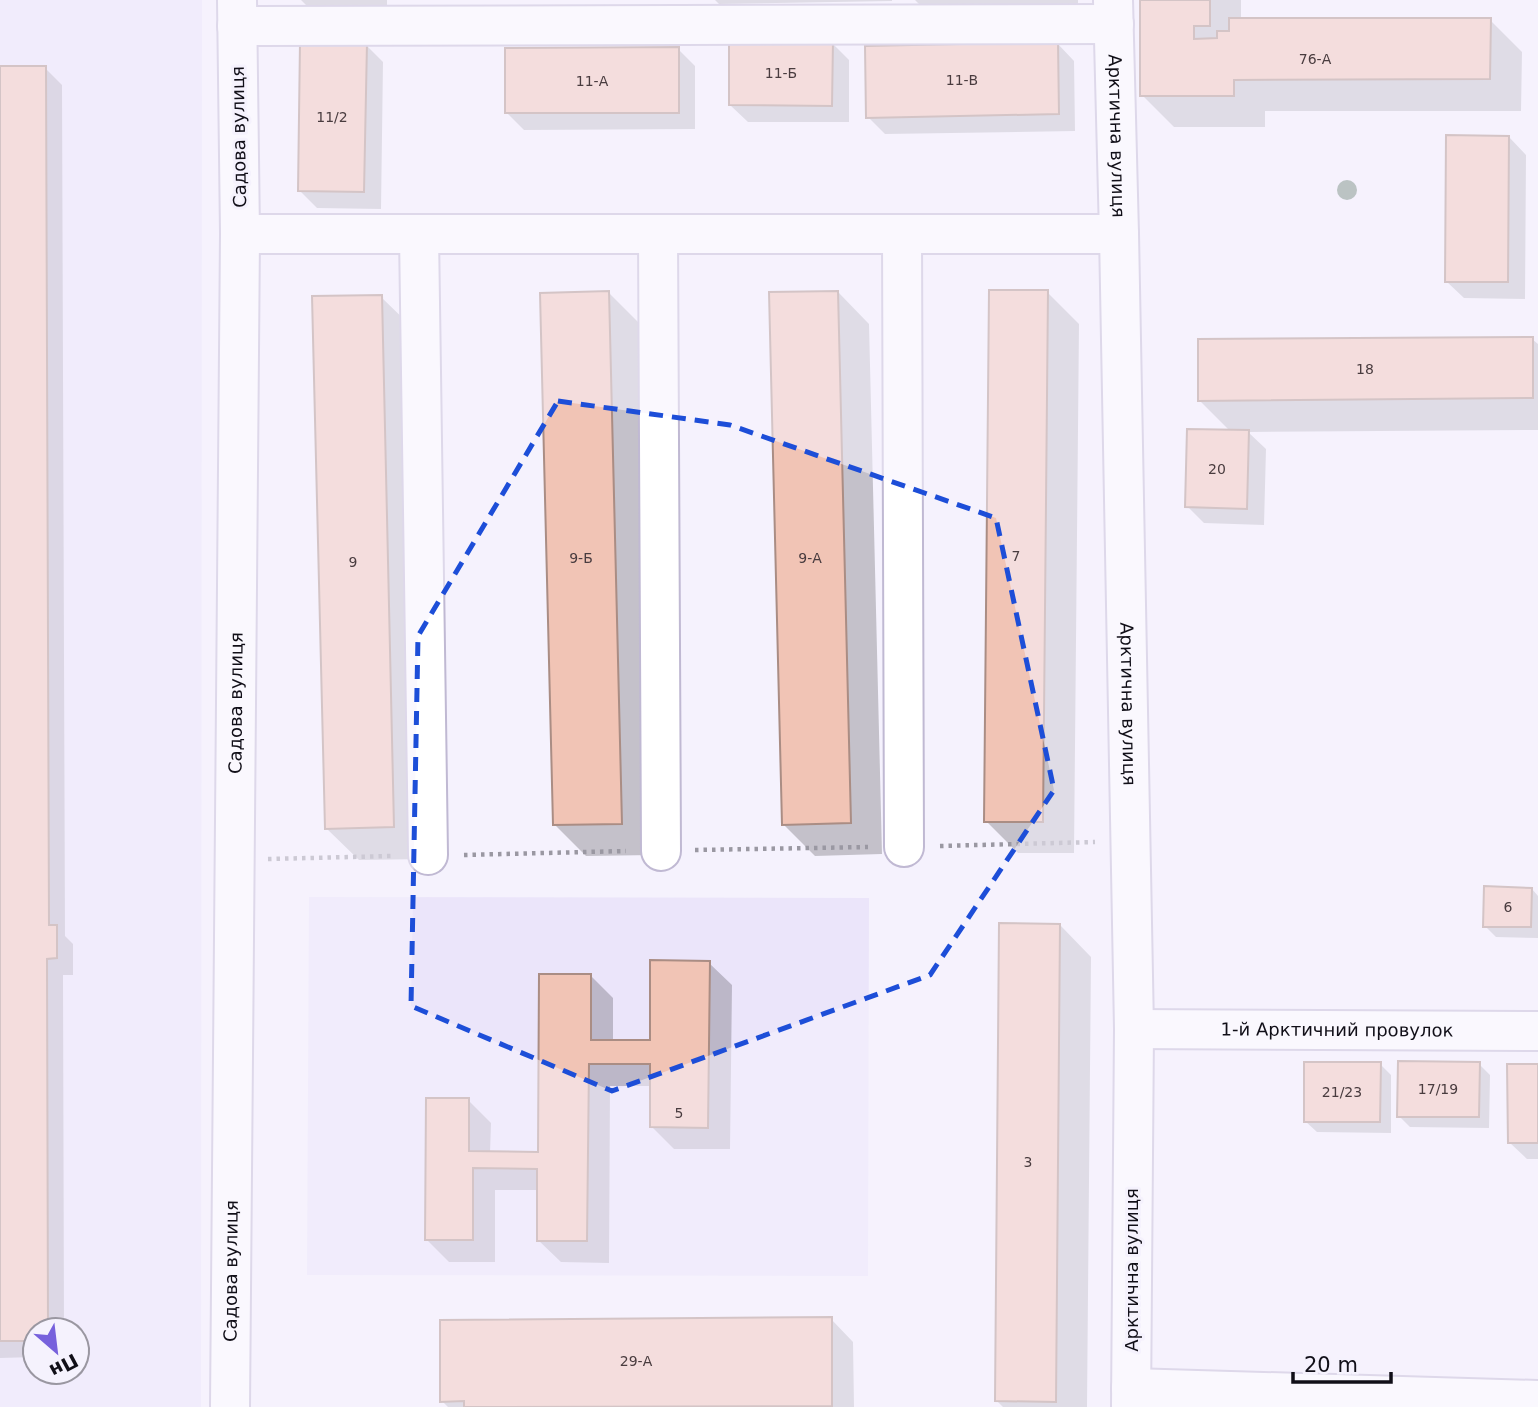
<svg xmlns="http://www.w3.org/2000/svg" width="1538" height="1407" viewBox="0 0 1538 1407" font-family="'DejaVu Sans',sans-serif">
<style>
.built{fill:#ebe5fa;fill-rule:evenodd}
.shadow{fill:#0003}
.building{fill:#f1c4b5;stroke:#aa8d84;stroke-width:2}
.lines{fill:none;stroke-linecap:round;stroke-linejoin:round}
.minor-casing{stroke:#c0b9d3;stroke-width:42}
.path{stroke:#9a98a2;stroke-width:4.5;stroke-dasharray:3.5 5;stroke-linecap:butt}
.minor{stroke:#fff;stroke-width:38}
.tree{fill:#73897d}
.marked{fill:none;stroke:#1d4ed8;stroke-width:5;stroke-dasharray:14 9;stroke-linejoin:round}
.labels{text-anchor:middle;stroke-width:6;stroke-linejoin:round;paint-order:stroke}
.number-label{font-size:14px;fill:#493c3f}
.street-label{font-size:18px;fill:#110f18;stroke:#f5f2fd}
</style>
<rect width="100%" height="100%" fill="#f5f2fd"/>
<!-- built -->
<path class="built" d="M0 0H202L201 1407H0ZM35 1330H77V1372H35Z
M309 897 869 898 868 1276 307 1275Z"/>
<!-- shadow -->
<path class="shadow" d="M301 0H387V15L318 17Z
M715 0H892V1L719 4Z
M915 0H1078V14L928 13Z
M1142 0H1241V20H1490L1522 52 1521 111H1265V127H1174L1142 95Z
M832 43 849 60V122H748L730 105Z
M1057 43 1074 61 1075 131 885 134 868 117Z
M366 45 383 62 381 209 317 208 300 191Z
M678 49 695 66V129L524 130 507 113Z
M0 68H45L62 85 65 936 73 944V975H63L64 1330H35V1357L0 1358Z
M1509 137 1526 155 1525 299 1464 298 1446 281Z
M608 292 640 324 653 855 586 856 554 824Z
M838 292 869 324 882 854 815 856 783 824Z
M1047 292 1079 324 1074 853H1018L986 821Z
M381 297 413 328 425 859 359 860 327 829Z
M1532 339 1538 344V430L1248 432 1266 449 1264 525 1204 523 1187 506 1231 432 1199 400Z
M1532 889 1538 896V938L1496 937 1485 926Z
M1060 925 1091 957 1087 1407H1003L997 1401Z
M709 963 732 985 730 1149H674L651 1126 652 1086H610L609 1263 561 1262 538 1240 539 1190H495V1262H449L427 1240 468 1100 491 1123 490 1153 539 1154 590 975 613 998V1042H652Z
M1380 1064 1391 1075V1133L1317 1132 1305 1121Z
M1479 1064 1490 1075 1489 1128 1410 1127 1399 1116Z
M1538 1066V1159H1527L1509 1142Z
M831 1319 853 1342 854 1407H448L442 1401Z"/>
<!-- building -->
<path class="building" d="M1140 0H1210V26H1194V39L1217 38V31H1229V18H1491L1490 79 1234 80V96H1140Z
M729 41H833L832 106 729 105Z
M300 42 367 43 364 192 298 191Z
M1058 42 1059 114 866 118 865 46Z
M679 47V113H505V48Z
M0 66H46L49 925H57V958L47 959 48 1330H35V1341H0Z
M1446 135 1509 136 1508 282H1445Z
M989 290H1048L1043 822H984Z
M609 291 622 824 553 825 540 293Z
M838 291 851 823 782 825 769 292Z
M382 295 394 827 325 829 312 296Z
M1533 337V398L1198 401V339Z
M1187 429 1249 430 1247 509 1185 507Z
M1484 886 1532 888 1531 927H1483Z
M999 923 1060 924 1056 1402 995 1401Z
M650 960 710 961 708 1128 650 1127V1064H589L587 1241H537V1169L473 1168V1240H425L426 1098H469V1151L538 1152 539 974H591V1040H650Z
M1398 1061 1480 1062 1479 1117H1397Z
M1304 1062H1381L1380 1122H1304Z
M1507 1064H1538V1143H1508Z
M832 1317V1406L464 1407V1401L440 1402V1320Z"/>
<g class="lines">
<!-- minor casing -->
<g class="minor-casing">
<g id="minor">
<path id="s1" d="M1113 0 1119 234 1134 1029 1131 1407"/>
<path d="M237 26 1114 24"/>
<path d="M240 234H1119"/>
<path d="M419 234 428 855"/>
<path d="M658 234 661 851"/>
<path d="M902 234 904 847"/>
<path id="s2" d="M1134 1029 1538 1031"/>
<path d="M1131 1388 1538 1400"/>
<path id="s3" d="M230 1407 240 234 237 0"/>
</g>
</g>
<!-- path -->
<path class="path" d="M940 846 1095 842
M695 850 868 847
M464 855 626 851
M268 859 392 856"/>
<!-- minor -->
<use href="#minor" class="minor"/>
</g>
<!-- trees -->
<circle class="tree" cx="1347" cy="190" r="10"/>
<!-- marked area -->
<path d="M0 0H1538V1407H0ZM558 401 730 425 996 518 1054 790 930 975 612 1091 411 1006 418 636Z" fill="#f5f2fd" fill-opacity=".55" fill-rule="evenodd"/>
<path class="marked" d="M558 401 730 425 996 518 1054 790 930 975 612 1091 411 1006 418 636Z"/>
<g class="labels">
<!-- number labels -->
<g class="number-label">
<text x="1315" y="64">76-А</text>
<text x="781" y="78">11-Б</text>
<text x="962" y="85">11-В</text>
<text x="592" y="86">11-А</text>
<text x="332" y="122">11/2</text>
<text x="1365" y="374">18</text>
<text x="1217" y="474">20</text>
<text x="1016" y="561">7</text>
<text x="581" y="563">9-Б</text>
<text x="810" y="563">9-А</text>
<text x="353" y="567">9</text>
<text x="1508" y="912">6</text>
<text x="1438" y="1094">17/19</text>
<text x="1342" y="1097">21/23</text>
<text x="679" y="1118">5</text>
<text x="1028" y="1167">3</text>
<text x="636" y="1366">29-А</text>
</g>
<!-- street labels -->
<g class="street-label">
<text transform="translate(239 137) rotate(-91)" y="6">Садова вулиця</text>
<text dy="6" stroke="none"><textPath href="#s1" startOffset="136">Арктична вулиця</textPath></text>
<text dy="6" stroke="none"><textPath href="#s3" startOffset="704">Садова вулиця</textPath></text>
<text dy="6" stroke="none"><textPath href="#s1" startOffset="704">Арктична вулиця</textPath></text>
<text dy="6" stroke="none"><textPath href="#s2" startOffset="203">1-й Арктичний провулок</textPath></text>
<text dy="6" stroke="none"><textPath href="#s3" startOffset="136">Садова вулиця</textPath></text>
<text transform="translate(1132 1270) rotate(-90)" y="6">Арктична вулиця</text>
</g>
</g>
<!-- north arrow -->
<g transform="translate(56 1351) rotate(152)"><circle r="33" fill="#f5f2fd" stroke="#9a97a1" stroke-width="2"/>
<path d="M0-5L12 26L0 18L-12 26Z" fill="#7761dc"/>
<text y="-10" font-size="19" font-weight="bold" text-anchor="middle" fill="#110f18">Пн</text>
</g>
<!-- scale -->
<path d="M1293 1372v10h98v-10" fill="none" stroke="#110f18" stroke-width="3.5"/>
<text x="1304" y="1372" font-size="21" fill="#110f18" stroke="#f5f2fd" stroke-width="5" paint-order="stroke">20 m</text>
</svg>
